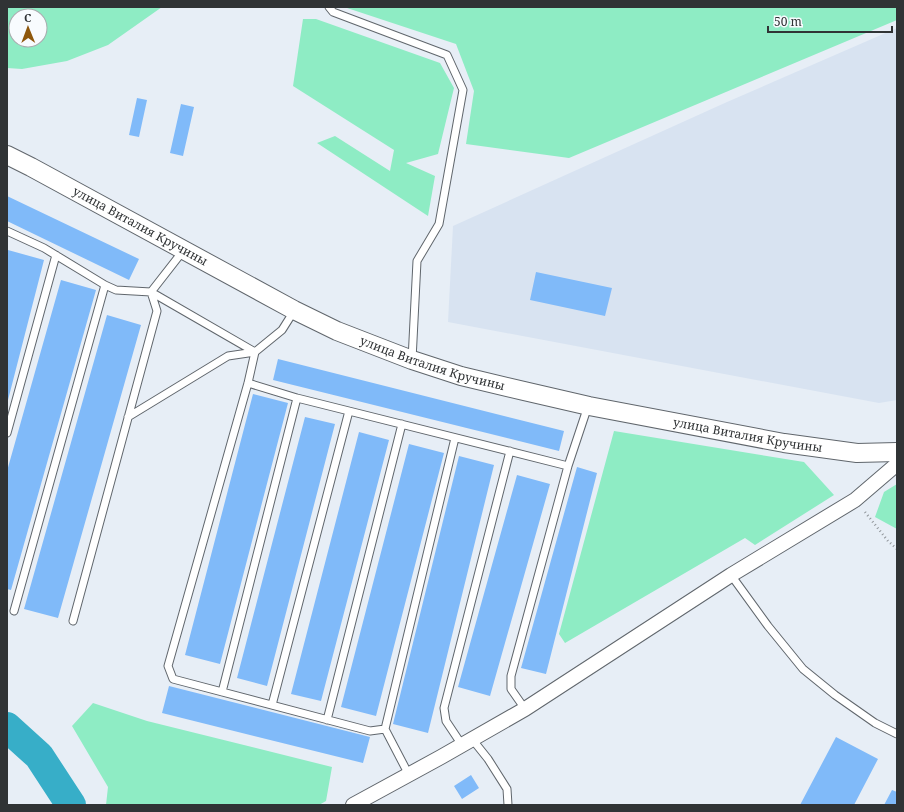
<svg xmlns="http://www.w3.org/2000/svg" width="904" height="812" viewBox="0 0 904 812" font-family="'Noto Serif',serif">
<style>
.built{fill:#d8e3f1}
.green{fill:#8eecc4;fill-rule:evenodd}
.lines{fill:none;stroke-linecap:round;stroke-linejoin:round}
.river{stroke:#37aec8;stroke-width:30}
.building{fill:#80baf9}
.service-casing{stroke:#60666c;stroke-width:9}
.minor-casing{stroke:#60666c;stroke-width:16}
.tertiary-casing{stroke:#60666c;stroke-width:20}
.path{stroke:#8f9499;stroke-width:2.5;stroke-dasharray:1 3;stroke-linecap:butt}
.service{stroke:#fff;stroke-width:7}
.minor{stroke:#fff;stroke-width:14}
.tertiary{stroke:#fff;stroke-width:18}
.labels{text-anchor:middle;stroke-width:3;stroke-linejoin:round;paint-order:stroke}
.street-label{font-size:12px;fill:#303335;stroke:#f8fbfe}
</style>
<rect width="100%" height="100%" fill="#e7eef6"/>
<!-- built -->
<path class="built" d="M897 28V400L879 403 448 322 453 226 727 102Z"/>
<!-- green -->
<path class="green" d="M7 7H162L108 45 67 61 22 69 7 68ZM16 16H40V40H16Z
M344 7H897V20L569 158 466 144 474 91 456 44Z
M303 19H316L440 63 454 88 438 154 406 163 435 176 428 216 317 143 335 136 390 171 394 150 293 86Z
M614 431 804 462 834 495 755 545 745 538 565 643 559 634Z
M897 484V529L875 517 884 492Z
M93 703 147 721 332 767 326 801 319 805H106L108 787 72 726Z"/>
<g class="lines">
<!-- river -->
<path class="river" d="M7 727 39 756 71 805"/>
</g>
<!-- building -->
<path class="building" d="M137 98 147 100 139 137 129 135Z
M181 104 194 107 183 156 170 153Z
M7 196 139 259 129 280 7 221Z
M8 250 44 260 8 400 7 254Z
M536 272 612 288 605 316 530 300Z
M61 280 96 290 11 590 7 589V471Z
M107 315 141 325 58 618 24 609Z
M278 359 564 431 559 451 273 380Z
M253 394 288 403 220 664 185 655Z
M305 417 335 424 267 686 237 678Z
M359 432 389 440 321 701 291 694Z
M409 444 444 453 376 716 341 707Z
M459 456 494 465 428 733 393 724Z
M577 467 597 473 546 674 521 668Z
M517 475 550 484 490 696 458 687Z
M169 686 370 737 363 763 162 713Z
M836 737 878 759 854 805H800Z
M471 775 479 788 462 799 454 786Z
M892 790 897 792V805H884Z"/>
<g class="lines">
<!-- service casing -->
<g class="service-casing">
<path id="service" d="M329 7 333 12 447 55 463 90 439 224 417 261 412 360
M7 231 44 248 105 285 116 290 151 292 255 352 228 356 128 417
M294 311 282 330 255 352 248 383 168 666 173 679 370 731 385 729 455 438
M248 383 297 398 568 466 511 676V689L525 709
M7 433 56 255
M568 466 588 406
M731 575 768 626 803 669 835 695 875 723 897 734
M14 611 105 285
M73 621 157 311 151 292 183 251
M222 692 297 398
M272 705 349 411
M327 720 402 424
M385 729 409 775
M472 739 488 759 507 789 508 805
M462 745 446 721 444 708 510 451"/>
</g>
<!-- minor casing -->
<g class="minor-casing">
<path id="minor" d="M353 805 441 757 525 709 731 575 855 500 897 464"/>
</g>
<!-- tertiary casing -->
<g class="tertiary-casing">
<g id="tertiary">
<path id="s1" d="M7 155 31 167 294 310 337 331 412 360 461 376 524 391 589 406 784 443 857 453 897 452"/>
</g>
</g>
<!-- path -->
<path class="path" d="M865 512 888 541 897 549"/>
<!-- service -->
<use href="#service" class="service"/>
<!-- minor -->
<use href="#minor" class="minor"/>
<!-- tertiary -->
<use href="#tertiary" class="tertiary"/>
</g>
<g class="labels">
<!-- street labels -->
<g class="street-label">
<text dy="4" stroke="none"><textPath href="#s1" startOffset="151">улица Виталия Кручины</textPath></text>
<text dy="4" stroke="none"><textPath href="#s1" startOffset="475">улица Виталия Кручины</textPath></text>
<text dy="4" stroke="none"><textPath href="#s1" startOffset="799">улица Виталия Кручины</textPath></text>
</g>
</g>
<!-- border -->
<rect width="904" height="812" fill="none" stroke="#303335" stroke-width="16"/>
<!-- north arrow -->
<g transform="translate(28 28) rotate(359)"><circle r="19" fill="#f8fbfe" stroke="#a8abae"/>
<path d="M0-3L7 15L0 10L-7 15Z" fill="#8e570c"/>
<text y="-6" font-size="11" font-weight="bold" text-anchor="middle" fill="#303335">С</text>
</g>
<!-- scale -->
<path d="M768 26v6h124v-6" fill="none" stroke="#303335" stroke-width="2"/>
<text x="774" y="26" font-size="12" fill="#303335" stroke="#f8fbfe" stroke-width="3" paint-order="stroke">50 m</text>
</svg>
